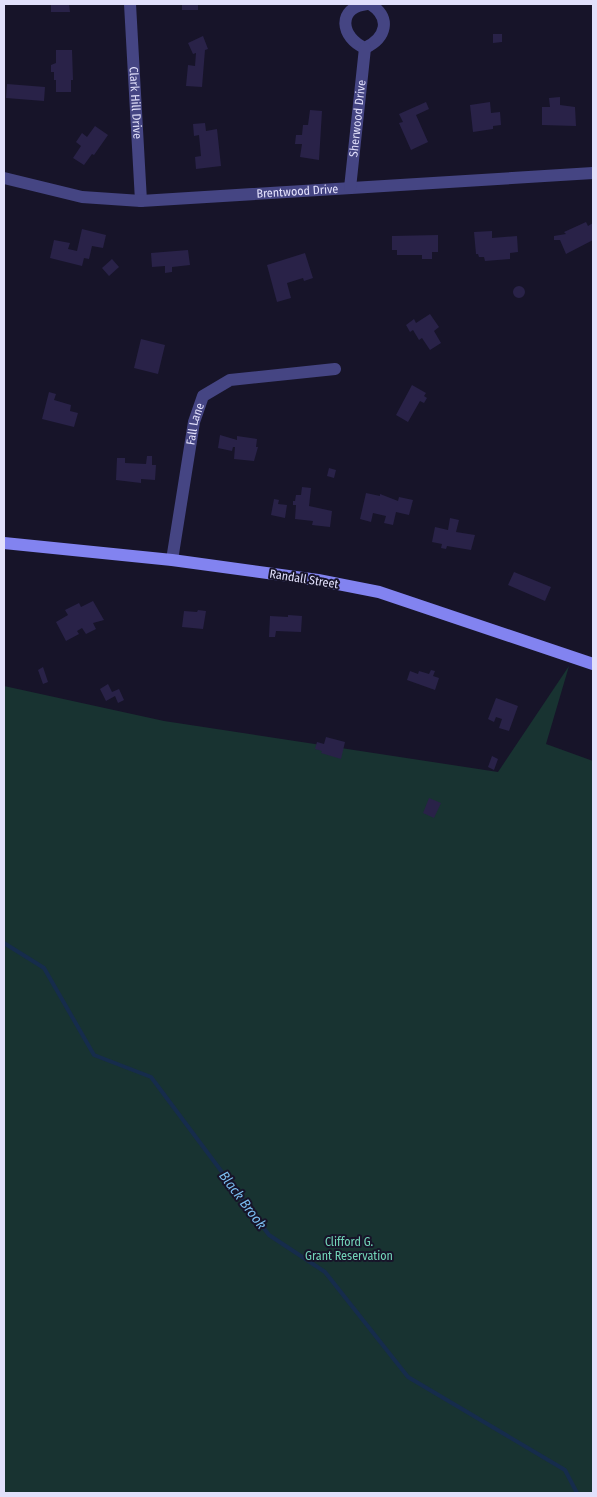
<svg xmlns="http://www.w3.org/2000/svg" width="597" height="1497" viewBox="0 0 597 1497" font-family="'Fira Sans Condensed',sans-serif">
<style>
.green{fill:#183331}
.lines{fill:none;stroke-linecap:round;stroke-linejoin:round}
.stream{stroke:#162c4c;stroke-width:4}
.building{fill:#292248}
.street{stroke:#454583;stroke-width:12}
.secondary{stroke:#8283f0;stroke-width:12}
.labels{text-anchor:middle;stroke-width:4;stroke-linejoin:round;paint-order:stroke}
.street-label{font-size:12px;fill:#e2e0fb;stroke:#171429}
.park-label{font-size:12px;fill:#73d5b9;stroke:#171429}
.water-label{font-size:14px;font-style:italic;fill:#7abdf0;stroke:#171429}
</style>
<rect width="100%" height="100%" fill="#171429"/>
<!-- green -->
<path class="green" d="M569 666 546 744 593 761V1493H4V686L164 721 498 772Z"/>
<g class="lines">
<!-- stream -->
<path class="stream" d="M4 943 44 968 94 1055 151 1077 269 1235 325 1272 408 1377 565 1470 577 1493"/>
</g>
<!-- building -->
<path class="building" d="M51 4H69L70 12H51Z
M182 4H198V10H182Z
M493 34H502V42L493 43Z
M203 36 208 49 205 50 202 87 186 86 188 65 195 66 196 53 193 54 188 43Z
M56 50H72L73 80H71V92H56V80H54V72H51V65L56 63Z
M7 84 45 87 44 101 6 98Z
M560 97V105L575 107 576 126 542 125V107H550L549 98Z
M426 102 429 109 416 115 428 142 411 150 399 123 403 122 399 114Z
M490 102 491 113 500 112 501 125 493 126V129L473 132 470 105Z
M310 110 322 111 319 160 300 157 302 144H295L296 135H302L303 125H308Z
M205 123 206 131 217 129 221 166 196 169 195 157 201 156 199 135 194 136 193 124Z
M95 126 108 135 94 155 92 154 84 165 73 158 81 146 76 142 82 133 87 137Z
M586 222 588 226 593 223V240L566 254 560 240H554V236L566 234 564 232Z
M82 229 106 235 103 248 92 246 89 259 84 258 82 266 50 258 54 240 70 243 68 249 77 251Z
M492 231V238L517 236 518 252 510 253V259L485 261 484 257H479L478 254H476L474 232Z
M438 235V252H432V259H422V255H397V250H392V236Z
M188 250 190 265 172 267V272L165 273V266L152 267 151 253Z
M305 253 313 278 304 281 303 278 287 283 291 298 277 302 267 265Z
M112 259 119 267 109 276 102 268Z
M513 292a6 6 0 1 1 12 0a6 6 0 1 1-12 0Z
M430 314 439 327 434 331 441 343 430 350 422 338 419 340 413 330 410 332 406 325 414 319 416 323Z
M141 339 165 345 158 374 134 368Z
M412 385 426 393 424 396 427 398 424 403 420 401 408 422 396 415Z
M49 392 56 394 54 400 71 405 70 411 78 413 74 427 42 419Z
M220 435 237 440V436L257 439 256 447H258L254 461 234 459 235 447H233L232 451 218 448Z
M147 456H152V465H156L155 480 141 479V483L116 480 117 458H125V463L146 464Z
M329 468 336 470 334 478 327 476Z
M302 487 311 488 309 506 332 511 330 527 312 525 313 521 295 519 296 505H293V501H295L296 495H301Z
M366 493 380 496V494L398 501 399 497 413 500 409 515 396 512 393 525 384 523 386 516 373 513 371 522 360 519Z
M274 499 279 500 278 504 287 505 285 518 271 515Z
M450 518 459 520 456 532 475 535 471 550 447 546 446 549 441 548 442 544 432 542 435 527 448 530Z
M514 572 551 587 545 601 508 585Z
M93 601 104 620 93 623 96 629 86 634 82 628 77 631 79 634 66 641 56 622 68 615 65 610 79 603 81 607Z
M198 610 206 611 203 629 182 627 184 611 197 612Z
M288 615 302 616 301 632 276 631 275 637H269L270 616 288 617Z
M43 667 48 682 43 684 38 670Z
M431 670 435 671 433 676 439 678 435 690 407 680 410 671 418 674 419 671 429 674Z
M108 684 112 692 119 689 124 700 118 703 115 696 106 701 100 689Z
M496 698 518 706 509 731 499 728 502 719 496 717 494 722 488 719Z
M326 737 345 742 341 759 321 753 322 751 315 749 317 742 324 744Z
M492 756 498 759 494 770 488 767Z
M429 798 441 803 434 818 423 813Z"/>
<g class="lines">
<!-- street -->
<g class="street">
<path id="s1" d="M130 4 141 201"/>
<path d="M367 4C336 8 341 38 365 48 386 38 392 18 370 4"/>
<path id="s2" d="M4 178 82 197 141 201 593 173"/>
<path id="s3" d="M350 188 365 48"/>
<path id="s4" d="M172 560 194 422 203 396 230 380 335 369"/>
</g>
<!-- secondary -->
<path class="secondary" d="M4 543 172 560 318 580 379 592 593 664"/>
</g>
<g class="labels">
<!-- street labels -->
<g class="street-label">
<text dy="4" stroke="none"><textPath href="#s1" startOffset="99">Clark Hill Drive</textPath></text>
<text dy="4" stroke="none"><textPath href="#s3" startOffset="70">Sherwood Drive</textPath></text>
<text dy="4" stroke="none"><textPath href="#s2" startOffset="296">Brentwood Drive</textPath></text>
<text dy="4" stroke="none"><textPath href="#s4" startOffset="138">Fall Lane</textPath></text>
<text transform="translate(304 579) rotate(9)" y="4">Randall Street</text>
</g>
<!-- park labels -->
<g class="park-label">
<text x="349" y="1246">Clifford G.<tspan x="349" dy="14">Grant Reservation</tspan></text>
</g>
<!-- water labels -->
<g class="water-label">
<text transform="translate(243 1200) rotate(53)" y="5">Black Brook</text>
</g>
</g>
<!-- border -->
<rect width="597" height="1497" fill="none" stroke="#e2e0fb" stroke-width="10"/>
</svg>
